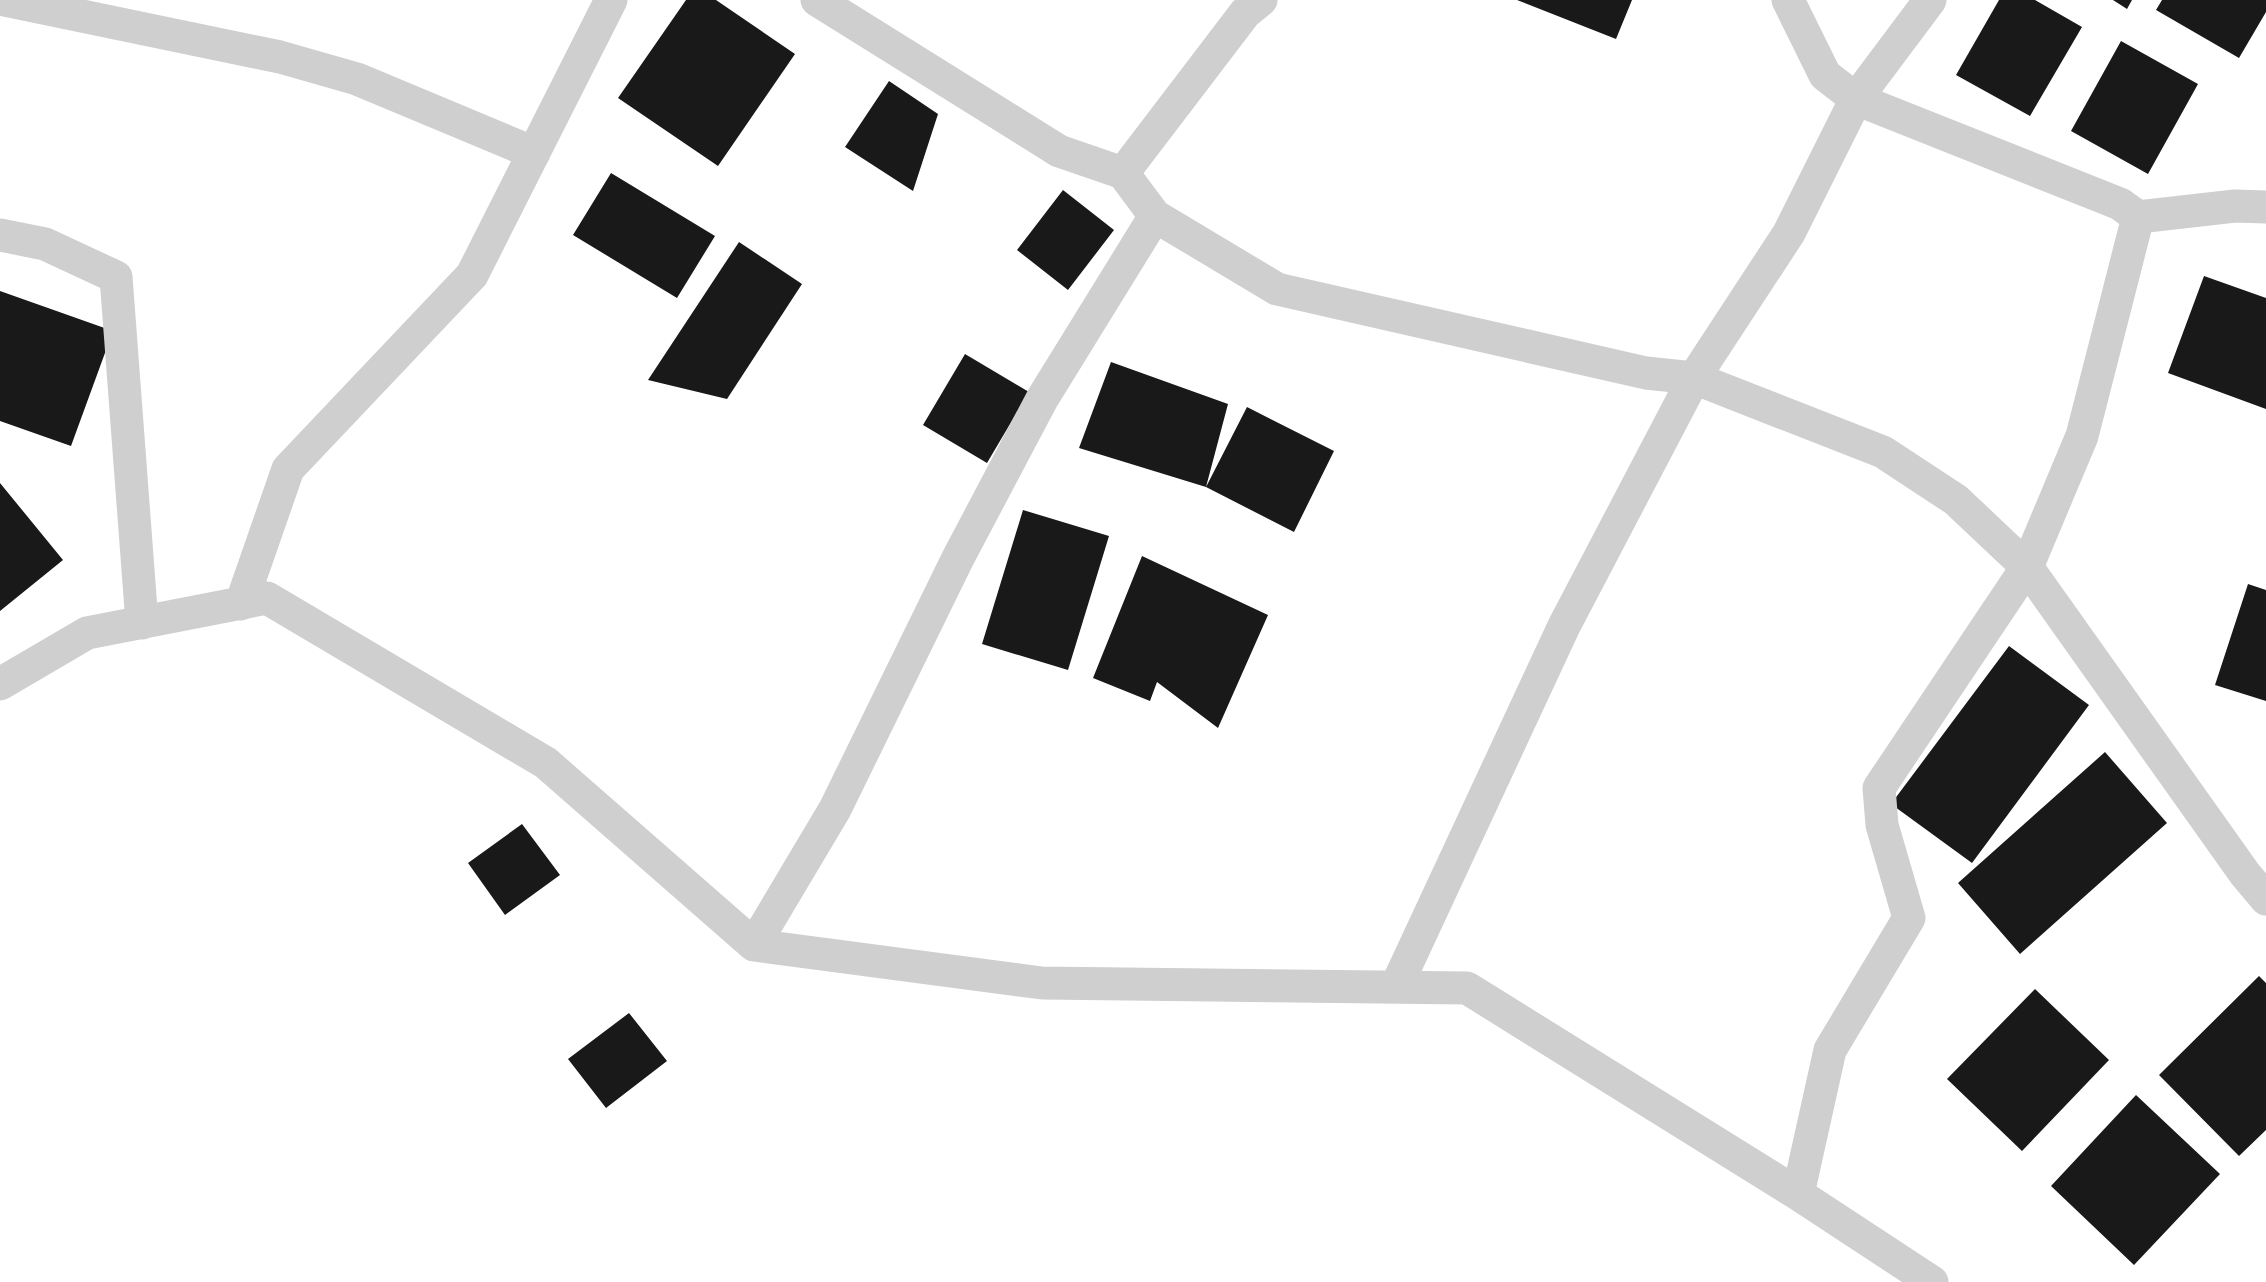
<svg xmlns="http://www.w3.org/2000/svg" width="2266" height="1282" viewBox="0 0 2266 1282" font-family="'Open Sans',sans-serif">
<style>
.building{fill:#191919}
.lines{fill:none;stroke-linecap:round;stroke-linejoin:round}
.street{stroke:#cfcfcf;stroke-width:33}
</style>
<rect width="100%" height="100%" fill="#fff"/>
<!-- building -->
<path class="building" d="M686 0H716L795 54 718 166 618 98Z
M1517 0H1632L1616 39Z
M1999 0H2035L2082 27 2030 116 1956 75Z
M2113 0H2132L2127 9Z
M2162 0H2266V12L2239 58 2156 10Z
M2121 41 2198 84 2148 174 2071 131Z
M889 81 938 114 913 191 845 147Z
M611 173 715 236 677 298 573 235Z
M1063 190 1114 230 1068 290 1017 250Z
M739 242 802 284 727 399 648 380Z
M2204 276 2266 298V409L2168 373Z
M0 291 113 331 71 446 0 421Z
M965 354 1029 392 987 463 923 425Z
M1111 362 1228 404 1206 487 1079 448Z
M1247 407 1334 451 1294 532 1206 487Z
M0 483 63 560 0 611Z
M1023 510 1109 536 1068 670 982 644Z
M1142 556 1268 615 1218 728 1157 682 1150 701 1093 678Z
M2248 584 2266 590V701L2215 685Z
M2009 646 2089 705 1972 863 1891 804Z
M2105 752 2167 823 2020 954 1958 883Z
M522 824 560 875 505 915 468 863Z
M2259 976 2266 983V1130L2239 1156 2159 1075Z
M2035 989 2109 1060 2022 1151 1947 1079Z
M629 1013 667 1061 606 1108 568 1059Z
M2136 1095 2220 1174 2134 1265 2051 1186Z"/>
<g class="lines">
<!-- street -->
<path class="street" d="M5 0 280 57 357 79 534 153
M817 0 1059 151 1123 173 1155 216 1277 289 1646 373 1694 378 1883 452 1956 500 2027 567 2245 874 2266 899
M1788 0 1825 75 1856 99 2120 204 2138 217 2235 206 2266 207
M1123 173 1245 13 1261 0
M0 235 45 244 116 277 142 623
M241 604 288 469 472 275 611 0
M0 684 87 633 267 598 546 763 754 945 1042 983 1467 988 1798 1194 1932 1282
M754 945 835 809 958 558 1042 399 1155 216
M1396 987 1564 626 1694 378 1789 233 1856 99 1930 0
M1798 1194 1830 1050 1909 918 1882 825 1879 788 2027 567 2082 436 2138 217"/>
</g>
</svg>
